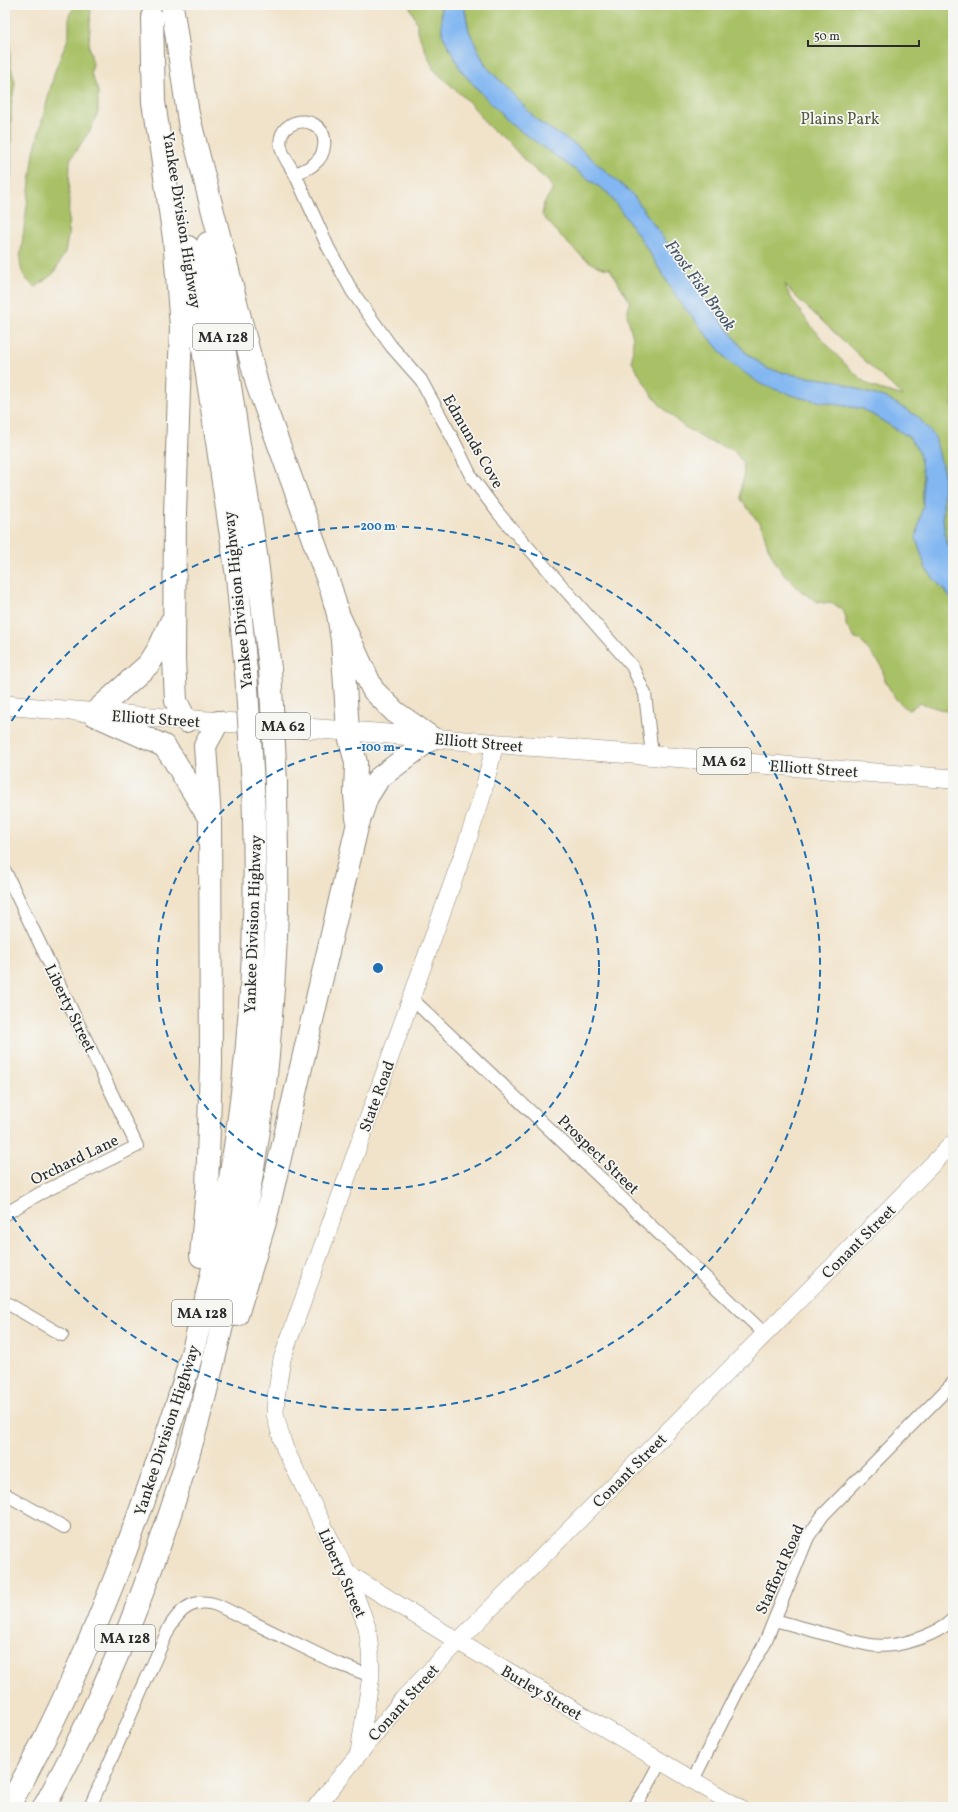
<svg xmlns="http://www.w3.org/2000/svg" width="958" height="1812" viewBox="0 0 958 1812" font-family="Vollkorn,serif">
<style>
.green{fill:#a9c166;stroke:#6a7648;fill-rule:evenodd}
.water{fill:#83b7f1;stroke:#57718e}
.lines{fill:none;stroke-linecap:round;stroke-linejoin:round}
.street-casing{stroke:#8e877a;stroke-width:14}
.secondary-casing{stroke:#8e877a;stroke-width:18}
.primary-casing{stroke:#8e877a;stroke-width:20}
.highway-casing{stroke:#8e877a;stroke-width:24}
.street{stroke:#fff;stroke-width:12}
.secondary{stroke:#fff;stroke-width:17}
.primary{stroke:#fff;stroke-width:19}
.highway{stroke:#fff;stroke-width:22}
.highway-bridge-casing{stroke:#8e877a;stroke-width:24;stroke-linecap:butt}
.highway-bridge{stroke:#fff;stroke-width:22}
.ring{fill:none;stroke:#1f6fb2;stroke-width:2;stroke-dasharray:7 5}
.labels{text-anchor:middle;stroke-width:3.5;stroke-linejoin:round;paint-order:stroke}
.shield{fill:#f6f6f2;stroke:#686867;stroke-width:1}
.shield-label{font-size:15px;font-weight:bold;fill:#2b2b2b}
.park-label{font-size:16px;fill:#51583d;stroke:#f6f6f2}
.street-label{font-size:16px;fill:#2b2b2b;stroke:#f6f6f2}
.water-label{font-size:17px;font-style:italic;fill:#455566;stroke:#f6f6f2}
.centre{fill:#1f6fb2;stroke:#f6f6f2;stroke-width:2}
.ring-label{font-size:12px;text-anchor:middle;font-weight:bold;fill:#1f6fb2;stroke:#f6f6f2;stroke-width:3.5;stroke-linejoin:round;paint-order:stroke}
</style>
<rect width="100%" height="100%" fill="#f6f6f2"/>
<filter id="ink" filterUnits="userSpaceOnUse"><feTurbulence type="fractalNoise" baseFrequency=".025" numOctaves="2"/><feDisplacementMap in="SourceGraphic" scale="8" xChannelSelector="R" yChannelSelector="G"/><feConvolveMatrix kernelMatrix="1 2 1 2 8 2 1 2 1" color-interpolation-filters="sRGB"/></filter>
<filter id="wash" filterUnits="userSpaceOnUse"><feTurbulence type="fractalNoise" baseFrequency=".012" numOctaves="4" result="noise"/><feDisplacementMap in="SourceGraphic" scale="16" xChannelSelector="R" yChannelSelector="G"/><feGaussianBlur stdDeviation="0.9" result="paint"/><feColorMatrix in="noise" values="0 0 0 0 0 0 0 0 0 0 0 0 0 0 0 0 0 1.4 0 .05"/><feComposite in="paint" operator="in"/></filter>
<g filter="url(#wash)">
<rect width="100%" height="100%" fill="#f1e3ca"/>
<!-- green -->
<path class="green" d="M5 5H10V63L15 83 11 107V176L5 197Z
M76 5H91L89 47 93 64 91 73 98 91V112L91 129 70 160 68 237 65 252 54 273 36 287C25 281 20 271 20 259L34 152 55 71 69 36V15Z
M409 5H441L442 34 462 72 509 123 608 193 643 242 679 301 729 362 801 398 863 409 909 437 919 452 923 475V505L916 538 926 569 953 601V713L920 703 908 710 896 699 886 683 881 665 860 640 855 639 846 625V617L842 609 834 604 818 602 802 592 783 573 775 561 768 547 762 527 741 499V487L744 477 743 462 733 450 706 440 683 426 661 406 651 394 632 362 633 338 627 314 630 302 610 269C586 269 558 232 542 215L544 203 553 189 548 181 525 161 512 146 487 125 472 105 434 70 417 31V23Z
M464 5H953V554L946 542 943 517 944 474 935 438 918 417 887 398 864 392 838 381 799 376 768 369 746 353 721 320 633 195 576 145 539 122 486 66 469 31ZM785 284 794 295 903 396C892 392 878 390 868 384 849 372 789 305 785 284Z"/>
<!-- water -->
<path class="water" d="M441 5H464L469 31 486 66 539 122 576 145 633 195 721 320 746 353 768 369 799 376 838 381 864 392 887 398 918 417 935 437 944 474 943 517 946 542 953 554V601L926 569 916 538 923 505V475L919 452 909 437 863 409 801 398 762 385 729 362 679 301 643 242 608 193 509 123 462 72 442 34Z"/>
</g>
<g filter="url(#ink)">
<g class="lines">
<!-- street casing -->
<g class="street-casing">
<path id="street" d="M295 174C290 166 283 157 281 147 276 128 299 115 315 125 329 134 326 155 314 164 309 169 301 171 295 174L328 247 352 291 391 346 421 380 454 441 472 478 499 514 632 666 645 694 652 755
M5 871 137 1146 39 1194 5 1214
M411 998 765 1334
M5 1302 62 1335
M5 1494 64 1527
M774 1620C806 1628 838 1639 870 1645 894 1649 935 1637 953 1619
M693 1780 740 1686 764 1645 808 1537 823 1515 953 1383
M90 1807 169 1628C180 1609 194 1597 217 1605L336 1663 371 1676
M634 1807 646 1789 660 1762"/>
</g>
<!-- secondary casing -->
<g class="secondary-casing">
<path id="secondary" d="M347 1573 459 1642 738 1807
M359 1752 371 1676 370 1650 367 1627 347 1573 285 1449 280 1433 275 1414 276 1397 282 1359 465 848 481 800 495 744
M316 1807 403 1699 483 1616 830 1269 953 1143"/>
</g>
<!-- primary casing -->
<g class="primary-casing">
<path id="primary" d="M5 705C119 716 232 722 346 731 412 735 477 743 542 747L953 779"/>
</g>
<!-- highway casing -->
<g class="highway-casing">
<path id="highway" d="M172 5 190 128
M152 17 154 102 174 238 181 327 175 514 174 659 176 701 186 721
M188 114 257 384 331 589 338 614 342 640 348 731 356 763 355 794 357 818
M208 243 257 561 270 669
M188 247 237 576 246 672
M171 622 159 648 149 664 93 714 164 746 174 760 208 816
M201 1256 207 1190 211 1063 210 819 205 746 218 722
M237 1315 265 1222 357 827 367 797 379 778 432 738 395 712 373 690 338 614
M8 1807C54 1727 91 1641 124 1555 146 1496 167 1438 185 1378 241 1187 261 984 253 786
M44 1807C138 1636 198 1451 236 1260 249 1193 262 1124 268 1055 272 1005 276 956 277 906 278 865 276 824 276 783"/>
</g>
<!-- street -->
<use href="#street" class="street"/>
<!-- secondary -->
<use href="#secondary" class="secondary"/>
<!-- primary -->
<use href="#primary" class="primary"/>
<!-- highway -->
<use href="#highway" class="highway"/>
<!-- highway-bridge casing -->
<g class="highway-bridge-casing">
<path id="highway-bridge" d="M270 669 276 783
M246 672 253 786"/>
</g>
<!-- highway-bridge -->
<use href="#highway-bridge" class="highway-bridge"/>
</g>
</g>
<!-- distance rings -->
<g class="ring">
<circle cx="378" cy="968" r="221"/>
<path d="M5 731A442 442 0 1 1 5 1205"/>
</g>
<g class="labels">
<!-- shield labels -->
<g class="shield">
<rect x="193" y="324" width="60" height="26" rx="3"/>
<rect x="256" y="713" width="54" height="26" rx="3"/>
<rect x="697" y="748" width="54" height="26" rx="3"/>
<rect x="172" y="1300" width="60" height="26" rx="3"/>
<rect x="95" y="1625" width="60" height="26" rx="3"/>
</g>
<g class="shield-label">
<text x="223" y="342">MA 128</text>
<text x="283" y="731">MA 62</text>
<text x="724" y="766">MA 62</text>
<text x="202" y="1318">MA 128</text>
<text x="125" y="1643">MA 128</text>
</g>
<!-- park labels -->
<g class="park-label">
<text x="840" y="124">Plains Park</text>
</g>
<!-- street labels -->
<g class="street-label">
<text transform="translate(183 220) rotate(81)" y="6">Yankee Division Highway</text>
<text transform="translate(474 441) rotate(60)" y="6">Edmunds Cove</text>
<text transform="translate(237 600) rotate(-96)" y="6">Yankee Division Highway</text>
<text transform="translate(156 718) rotate(4)" y="6">Elliott Street</text>
<text transform="translate(479 742) rotate(5)" y="6">Elliott Street</text>
<text transform="translate(814 768) rotate(4)" y="6">Elliott Street</text>
<text transform="translate(252 924) rotate(-88)" y="6">Yankee Division Highway</text>
<text transform="translate(71 1008) rotate(64)" y="6">Liberty Street</text>
<text transform="translate(376 1096) rotate(-70)" y="6">State Road</text>
<text transform="translate(599 1154) rotate(44)" y="6">Prospect Street</text>
<text transform="translate(74 1159) rotate(-26)" y="6">Orchard Lane</text>
<text transform="translate(858 1241) rotate(-45)" y="6">Conant Street</text>
<text transform="translate(166 1430) rotate(-72)" y="6">Yankee Division Highway</text>
<text transform="translate(629 1470) rotate(-45)" y="6">Conant Street</text>
<text transform="translate(779 1569) rotate(-66)" y="6">Stafford Road</text>
<text transform="translate(343 1573) rotate(66)" y="6">Liberty Street</text>
<text transform="translate(542 1692) rotate(31)" y="6">Burley Street</text>
<text transform="translate(403 1702) rotate(-48)" y="6">Conant Street</text>
</g>
<!-- water labels -->
<g class="water-label">
<text transform="translate(701 285) rotate(54)" y="6">Frost Fish Brook</text>
</g>
</g>
<circle cx="378" cy="968" r="6" class="centre"/>
<g class="ring-label">
<text x="378" y="530">200 m</text>
<text x="378" y="751">100 m</text>
</g>
<!-- margin -->
<rect width="958" height="1812" fill="none" stroke="#f6f6f2" stroke-width="20"/>
<!-- scale -->
<path d="M808 40v6h111v-6" fill="none" stroke="#2b2b2b" stroke-width="2"/>
<text x="814" y="40" font-size="12" fill="#2b2b2b" stroke="#f6f6f2" stroke-width="3" paint-order="stroke">50 m</text>
</svg>
